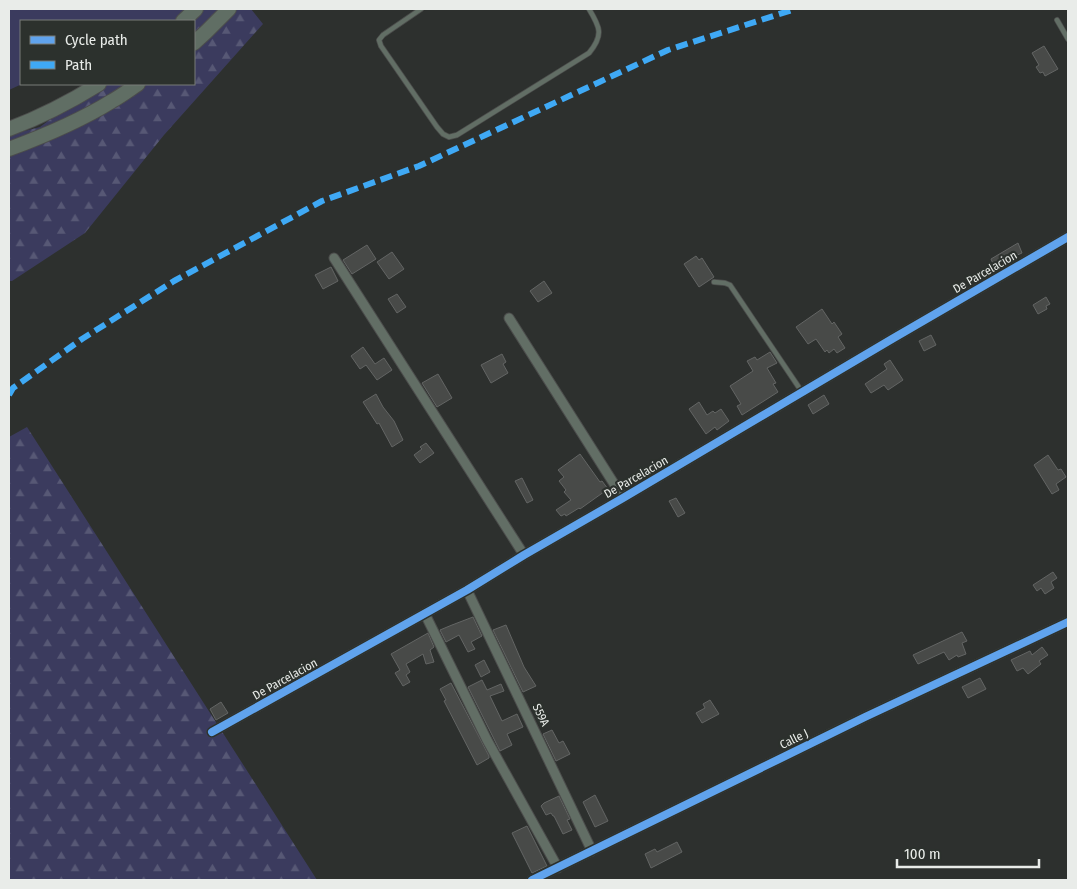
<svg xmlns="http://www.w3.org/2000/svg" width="1077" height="889" viewBox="0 0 1077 889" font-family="'Fira Sans Condensed',sans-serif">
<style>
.forest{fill:url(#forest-firs)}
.park{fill:#3b3b5e}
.building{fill:#484a48;stroke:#636564}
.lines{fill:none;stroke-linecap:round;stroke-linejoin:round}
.service-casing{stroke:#4c4d4c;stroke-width:6}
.minor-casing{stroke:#4c4d4c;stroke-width:11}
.trunk-casing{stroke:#4c4d4c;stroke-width:16}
.service{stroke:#626e65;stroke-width:4.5}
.minor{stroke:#626e65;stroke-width:9}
.trunk{stroke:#606e64;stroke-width:14}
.quiet{stroke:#3fa9f5;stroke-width:6;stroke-dasharray:12 6;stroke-linecap:butt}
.cycleway-casing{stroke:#2c312d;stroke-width:11}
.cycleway{stroke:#60a3ed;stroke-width:8}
.labels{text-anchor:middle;stroke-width:4.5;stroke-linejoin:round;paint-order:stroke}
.street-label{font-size:12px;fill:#e9ece9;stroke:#2c312d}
</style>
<defs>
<pattern id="forest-firs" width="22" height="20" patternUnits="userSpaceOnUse" patternTransform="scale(1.25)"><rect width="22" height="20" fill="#3b3b5e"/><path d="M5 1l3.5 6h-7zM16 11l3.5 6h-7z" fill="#575875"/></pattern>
</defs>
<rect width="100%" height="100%" fill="#2d302e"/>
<!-- forest -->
<path class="forest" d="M147 9H251L263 24 164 135 85 233 12 281H9V135L40 127 97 84H194V21H141Z
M27 427 317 880H9V437Z"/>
<!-- park -->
<path class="park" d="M9 9H179L166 21H21V84H22L9 90Z"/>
<!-- building -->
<path class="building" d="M1044 46 1058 69 1045 76 1043 72 1040 73 1036 67 1039 65 1032 53Z
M1018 243 1022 253 1008 259V258L994 266 991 259Z
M367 245 376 259 352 274 343 260Z
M392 252 404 269 389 279 377 262Z
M696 256 699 260 702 258 714 277 699 287 684 264Z
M331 267 338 281 323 289 315 275Z
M544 281 552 293 538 302 530 291Z
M397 294 406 307 397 313 388 299Z
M1046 297 1050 304 1046 306 1047 309 1038 314 1033 305Z
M822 309 832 324 834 322 842 334 838 337 845 348 837 353 834 349 829 353 827 350 825 352 816 339 808 344 796 327Z
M931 335 936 345 924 351 919 341Z
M363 347 375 364 384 358 392 370 377 380 366 365 360 369 351 356Z
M770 352 777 363 767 368 776 383 773 384 778 392 742 415 737 406 741 404 730 386 753 371 747 361 755 357 757 360Z
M502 354 506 362 503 364 508 373 491 383 481 365Z
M890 360 903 380 888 390 884 385 871 393 865 384 887 369 884 364Z
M438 374 452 398 437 407 422 383Z
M376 394 383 407 394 421 403 440 392 447 379 423 377 424 363 402Z
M824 395 829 404 813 414 808 405Z
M699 402 707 415 713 411 715 413 721 409 729 421 717 430 715 427 706 434 689 409Z
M426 443 434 453 420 463 414 455 422 449 420 447Z
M580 454 600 482 602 481 608 489 580 509 579 508 566 516 565 514 561 516 556 510 571 500 564 492 566 490 559 481 564 477 558 470Z
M1048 455 1058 470 1061 469 1066 477 1056 484 1059 490 1052 494 1034 465Z
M522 478 533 500 527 503 515 481Z
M676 498 685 513 678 517 669 501Z
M1053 572 1057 578 1051 582 1054 588 1045 594 1041 588 1037 591 1033 585Z
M473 617 482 636 471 642 475 649 468 652 459 635 446 642 440 630 452 625Z
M506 625 524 667 536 686 523 692 493 630Z
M962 632 967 641 962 643 966 654 958 657 957 655 949 660 944 652 918 664 913 655Z
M428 633 434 647 430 650 434 662 426 664 423 654 406 664 410 672 406 675 410 682 403 686 395 673 400 670 391 654Z
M1042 647 1048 655 1039 661 1041 664 1028 674 1023 668 1017 671 1011 660 1030 651 1032 655Z
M484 660 490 672 481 677 475 665Z
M980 678 986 689 968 698 962 687Z
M482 680 487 690 501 684 504 691 490 696 502 721 517 714 523 727 507 734 512 745 500 751 468 687Z
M451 683 489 756V758L477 765 444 701 446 700 440 689Z
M710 700 719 714 702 723 696 713 705 708 703 704Z
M221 702 228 713 216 720 210 709Z
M552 730 559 743 563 741 570 754 556 761 543 734Z
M595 795 608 821 595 827 583 802Z
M559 796 570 819 567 820 572 830 563 834 554 816H553L551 813 546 815 541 806 544 803Z
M527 826 547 866 532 873 512 833Z
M677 842 682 852 651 868 645 854 655 849 657 852Z"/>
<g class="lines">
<!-- service casing -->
<g class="service-casing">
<path id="service" d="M421 9 383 35 379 40 381 46 437 127 443 134 449 137 457 135 589 53C604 35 600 27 589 9
M1057 20 1068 39
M714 282 725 283 730 285 802 392"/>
</g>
<!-- minor casing -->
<g class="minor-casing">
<path id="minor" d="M334 258 524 555
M509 318 623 498
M467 590 592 851
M425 614 487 740 558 868
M212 732 467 590 524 555 623 498 892 339 1068 237
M532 880 865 717 1068 622"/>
</g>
<!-- trunk casing -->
<g class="trunk-casing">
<path id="trunk" d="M183 21 196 9
M194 43 206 32 229 9
M9 129C41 117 70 102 99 84
M9 149C44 136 80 121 112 101 121 96 129 90 138 84"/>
</g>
<!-- service -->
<use href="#service" class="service"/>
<!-- minor -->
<use href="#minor" class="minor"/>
<!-- trunk -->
<use href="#trunk" class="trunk"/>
<!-- quiet -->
<path class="quiet" d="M9 395 13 388 82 339 174 281 322 201 419 166 668 50 795 9"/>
<!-- cycleway casing -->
<g class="cycleway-casing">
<path id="cycleway" d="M212 732 467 590 524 555 623 498 892 339 1068 237
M532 880 865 717 1068 622"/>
</g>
<!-- cycleway -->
<use href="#cycleway" class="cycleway"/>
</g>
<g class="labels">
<!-- street labels -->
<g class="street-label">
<text transform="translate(985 272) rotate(-30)" y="4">De Parcelacion</text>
<text transform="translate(636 477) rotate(-30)" y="4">De Parcelacion</text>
<text transform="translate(285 679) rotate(-29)" y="4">De Parcelacion</text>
<text transform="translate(541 715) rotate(64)" y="4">S59A</text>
<text transform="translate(794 739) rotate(-26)" y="4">Calle J</text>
</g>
</g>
<!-- border -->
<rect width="1077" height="889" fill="none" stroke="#e9ece9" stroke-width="20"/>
<!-- legend -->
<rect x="20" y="20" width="175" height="65" fill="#2c312d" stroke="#787c78"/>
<rect x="30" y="36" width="25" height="8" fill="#60a3ed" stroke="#787c78"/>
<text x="65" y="45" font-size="15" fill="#e9ece9">Cycle path</text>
<rect x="30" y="61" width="25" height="8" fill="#3fa9f5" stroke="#787c78"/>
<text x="65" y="70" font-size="15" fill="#e9ece9">Path</text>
<!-- scale -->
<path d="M897 859v8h142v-8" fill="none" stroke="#e9ece9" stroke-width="2.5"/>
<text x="904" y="859" font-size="15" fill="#e9ece9" stroke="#2c312d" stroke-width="4" paint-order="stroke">100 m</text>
</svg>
